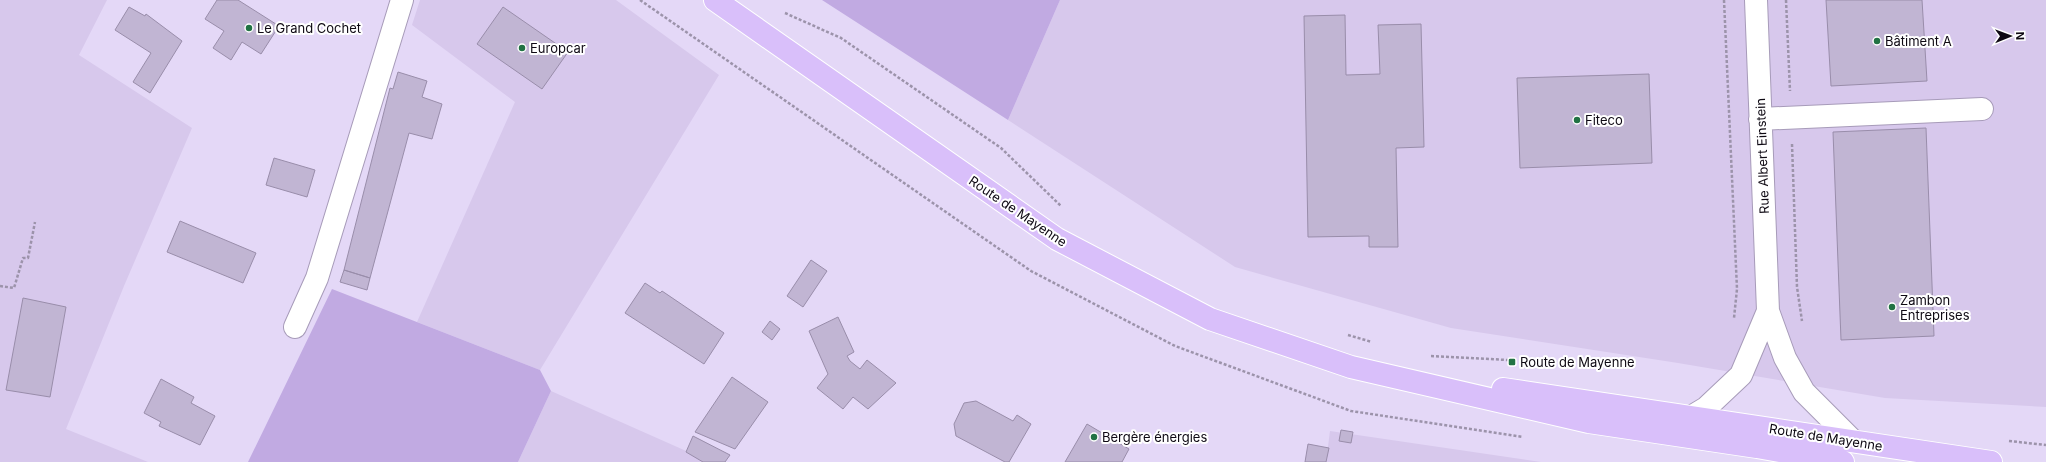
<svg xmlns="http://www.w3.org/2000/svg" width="2046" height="462" viewBox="0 0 2046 462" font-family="Inter,sans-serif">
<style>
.built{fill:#d7c8ec}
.green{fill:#c1aae2}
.building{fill:#c1b5d3;stroke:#998daa}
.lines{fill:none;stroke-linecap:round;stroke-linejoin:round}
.minor-casing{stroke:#a79bb9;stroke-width:24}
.major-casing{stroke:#fff;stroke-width:24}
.path{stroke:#9c93aa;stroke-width:2.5;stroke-dasharray:3 2;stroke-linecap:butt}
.minor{stroke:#fff;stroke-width:22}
.major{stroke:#d9bffa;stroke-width:22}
.poi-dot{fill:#217243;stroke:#fff;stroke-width:1.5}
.labels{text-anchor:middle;stroke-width:4;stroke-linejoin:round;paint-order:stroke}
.poi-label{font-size:13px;fill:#0e0913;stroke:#fff;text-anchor:start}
.street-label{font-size:13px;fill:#0e0913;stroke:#fff}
</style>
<rect width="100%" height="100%" fill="#e4d8f7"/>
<!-- built -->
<path class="built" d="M0 0H107L79 55 192 128 124 286 66 429 148 462H0Z
M420 0H616L719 75 540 370 417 322 515 102 412 25Z
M1060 0H2046V407L1885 398 1678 363 1451 328 1235 267 1008 120Z
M551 391 711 462H518Z
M1330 431 1541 462H1326Z"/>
<!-- green -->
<path class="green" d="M822 0H1060L1008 120Z
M332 289 540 370 551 391 518 462H248Z"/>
<!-- building -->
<path class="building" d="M217 0H238L279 26 261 54 242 42 231 60 213 48 224 31 205 19Z
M1826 0H1922L1927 81 1831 86Z
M129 7 145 16 146 14 182 41 150 93 133 82 151 53 115 30Z
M503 7 568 52 542 89 477 44Z
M1345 15 1346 75 1380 74 1378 25 1421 24 1424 147 1396 148 1398 247H1369V236L1308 237 1304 16Z
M398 72 427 81 422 97 442 104 432 139 409 133 370 278 344 270 390 88 393 89Z
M1649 74 1652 163 1520 168 1517 78Z
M1926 128 1934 336 1841 340 1833 132Z
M274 158 315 170 307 197 266 185Z
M180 221 256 253 243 283 167 252Z
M811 260 827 271 803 307 787 296Z
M344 270 370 278 367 290 340 282Z
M645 283 660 293 662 291 724 333 704 364 625 313Z
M23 298 66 307 50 397 6 390Z
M838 317 854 352 847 356 850 361 860 369 867 360 896 383 868 409 853 397 843 409 817 388 828 374 809 331Z
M770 321 780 329 772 340 762 332Z
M732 377 768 402 735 449 695 432Z
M161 379 194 397 191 403 215 416 200 445 159 426 161 422 144 413Z
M976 401 1013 421 1017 415 1031 424 1009 462H1005L956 436 954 424 964 403Z
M1087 424 1129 449 1122 462H1065Z
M1341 430 1353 432 1351 443 1339 441Z
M693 436 730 455 725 462H703L686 452Z
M1308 444 1329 448 1326 462H1305Z"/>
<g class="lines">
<!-- minor casing -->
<g class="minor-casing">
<path id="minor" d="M1756 0 1768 311 1785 358 1804 392 1853 441
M1760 119 1982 109
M295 327 317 278 402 0
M1691 417 1706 408 1741 375 1768 311"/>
</g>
<!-- major casing -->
<g class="major-casing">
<path id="major" d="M715 0 1057 239 1210 319 1351 367 1589 422 1757 447 1843 462
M1503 389 1991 462"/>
</g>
<!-- path -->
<path class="path" d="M640 0 1031 271 1175 346 1351 411 1523 437
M1724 0 1737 289 1734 318
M1786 0 1790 91
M785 13 841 38 1001 148 1061 206
M1792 144 1797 287 1802 321
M0 286 14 288 23 258H28L35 222
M1348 335 1372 342
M1431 356 1508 360
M2009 441 2046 445"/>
<!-- minor -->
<use href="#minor" class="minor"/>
<!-- major -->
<use href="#major" class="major"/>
</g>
<!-- markers -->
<g class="poi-dot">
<circle cx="249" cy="28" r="4"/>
<circle cx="1877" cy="41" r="4"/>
<circle cx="522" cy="48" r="4"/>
<circle cx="1577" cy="120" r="4"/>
<circle cx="1892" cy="307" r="4"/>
<rect x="1508" y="358" width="8" height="8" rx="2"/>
<circle cx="1094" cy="437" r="4"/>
</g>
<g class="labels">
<!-- poi labels -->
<g class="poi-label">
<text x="257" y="33">Le Grand Cochet</text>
<text x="1885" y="46">Bâtiment A</text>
<text x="530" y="53">Europcar</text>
<text x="1585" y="125">Fiteco</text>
<text x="1900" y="305">Zambon<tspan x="1900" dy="15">Entreprises</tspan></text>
<text x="1520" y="367">Route de Mayenne</text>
<text x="1102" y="442">Bergère énergies</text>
</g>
<!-- street labels -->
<g class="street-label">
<text transform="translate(1762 156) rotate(-92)" y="5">Rue Albert Einstein</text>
<text transform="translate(1018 211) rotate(34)" y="5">Route de Mayenne</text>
<text transform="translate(1826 437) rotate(9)" y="5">Route de Mayenne</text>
</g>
</g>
<!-- north arrow -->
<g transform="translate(2010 36) rotate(89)" stroke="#ffffff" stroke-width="3" paint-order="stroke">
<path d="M0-3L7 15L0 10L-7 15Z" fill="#0e0913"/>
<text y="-6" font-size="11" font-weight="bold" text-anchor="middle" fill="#0e0913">N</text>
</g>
</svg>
